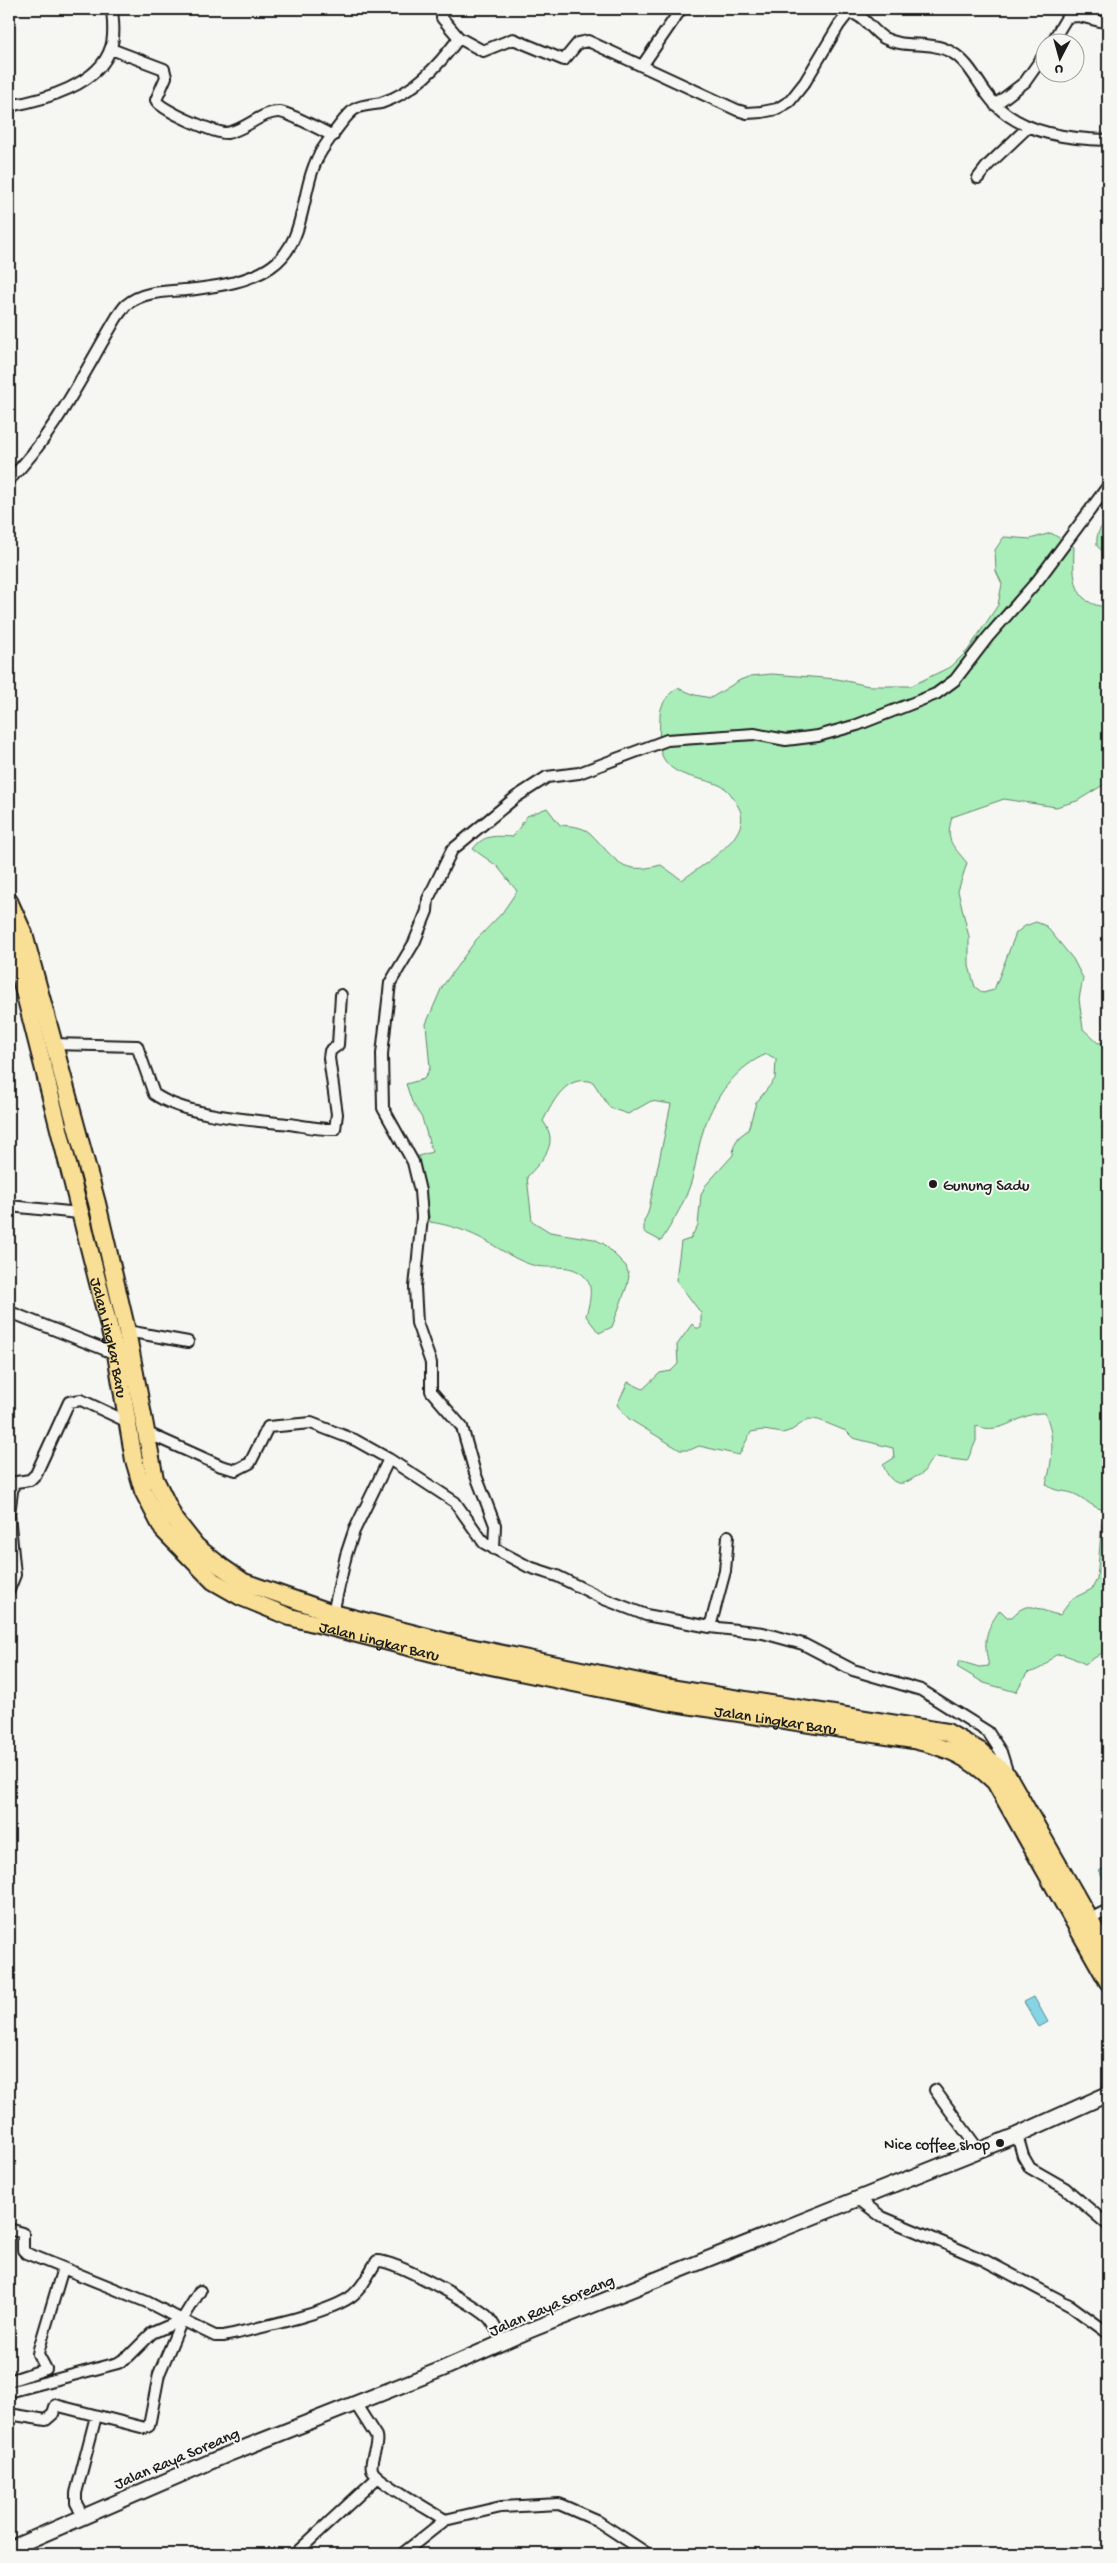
<svg xmlns="http://www.w3.org/2000/svg" width="1117" height="2563" viewBox="0 0 1117 2563" font-family="'Gochi Hand',sans-serif">
<style>
.green{fill:#a9eeb9;stroke:#62856a}
.water{fill:#86d5e4;stroke:#5c8b94}
.lines{fill:none;stroke-linecap:round;stroke-linejoin:round}
.minor-casing{stroke:#1c1c1c;stroke-width:14}
.secondary-casing{stroke:#1c1c1c;stroke-width:18}
.trunk-casing{stroke:#1c1c1c;stroke-width:20}
.minor{stroke:#f6f6f2;stroke-width:10}
.secondary{stroke:#f6f6f2;stroke-width:14}
.trunk{stroke:#f9df96;stroke-width:16}
.poi-dot{fill:#1c1c1c;stroke:#f6f6f2;stroke-width:2}
.labels{text-anchor:middle;stroke-width:4;stroke-linejoin:round;paint-order:stroke}
.poi-label{font-size:16px;fill:#1c1c1c;stroke:#f6f6f2;text-anchor:start}
.street-label{font-size:16px;fill:#1c1c1c;stroke:#f6f6f2}
</style>
<rect width="100%" height="100%" fill="#f6f6f2"/>
<filter id="ink" filterUnits="userSpaceOnUse"><feTurbulence type="fractalNoise" baseFrequency=".02" numOctaves="2"/><feDisplacementMap in="SourceGraphic" scale="10" xChannelSelector="R" yChannelSelector="G"/><feConvolveMatrix kernelMatrix="1 2 1 2 8 2 1 2 1" color-interpolation-filters="sRGB"/></filter>
<g filter="url(#ink)">
<!-- green -->
<path class="green" d="M1108 520V556L1097 546C1096 534 1099 528 1108 520Z
M1051 533 1074 547C1073 576 1072 605 1108 607V782L1077 801 1056 807 1004 799 952 817C945 842 952 844 967 863L958 891 969 937V966L975 987 983 993 994 990 1016 933 1025 926 1036 922 1046 926 1073 959 1083 978 1079 999 1083 1029 1098 1043 1106 1042 1104 1225 1108 1226V1344L1103 1355 1108 1390 1105 1418 1108 1424V1510C1093 1510 1086 1498 1072 1493 1062 1490 1054 1492 1046 1484 1053 1462 1055 1434 1045 1413 1019 1412 1004 1436 976 1426V1441L967 1461 935 1457C928 1462 927 1467 923 1473 920 1475 915 1477 912 1479 897 1489 889 1480 883 1465L894 1458 893 1448 853 1438 846 1431 819 1420 808 1419 792 1430 783 1433 763 1430 751 1432 739 1455 699 1446 690 1450H680L629 1419 617 1405 628 1382 643 1389 660 1373 671 1371 678 1364 677 1345 692 1324 696 1328H701V1313L676 1280 681 1242 690 1239 698 1225 701 1195 705 1186 733 1155 734 1145 739 1137 748 1130 756 1103 775 1079 776 1059 767 1054C739 1065 718 1093 707 1120 699 1139 697 1160 692 1179 686 1200 673 1222 661 1241L644 1232V1221L648 1213 671 1104 651 1101 628 1114 610 1108 593 1082C566 1074 554 1100 543 1121 560 1144 543 1159 527 1177L532 1221 550 1232 594 1239 604 1244 626 1266 629 1276 627 1286 612 1327 599 1333 586 1316C589 1304 595 1286 584 1276 571 1263 552 1269 536 1266 519 1262 503 1251 488 1242 470 1232 451 1225 430 1222L424 1185 415 1157 432 1152 422 1118 412 1102 406 1084 424 1079 430 1068 426 1024 442 987 476 940 502 913 517 891 497 866 473 849C484 834 495 836 513 837L527 816 547 808 560 825C569 826 582 826 590 833 616 859 620 876 661 865L682 880C701 866 754 836 739 808 735 801 732 794 726 789 707 775 672 782 661 753 658 743 660 725 660 715 660 705 670 691 678 688L695 695 711 698 740 680 751 676 772 674 837 679 869 686H911L952 666 968 650 998 605 1002 584 996 571 995 550 1004 537 1030 539Z
M1102 1522H1108V1649L1085 1664C1042 1641 1061 1666 1027 1673L1016 1692 984 1683 957 1667 959 1661 979 1667 989 1666C983 1641 985 1631 1000 1610L1007 1617H1012C1030 1597 1038 1612 1060 1615L1072 1599 1092 1589 1097 1579Z"/>
<!-- water -->
<path class="water" d="M1108 1865V1888L1099 1871Z
M1034 1997 1048 2022 1039 2027 1024 2002Z"/>
<g class="lines">
<!-- minor casing -->
<g class="minor-casing">
<path id="minor" d="M442 9V18L459 38
M1052 42 1067 17 1079 16 1108 23
M111 49 164 69 166 77 156 100C160 110 216 134 227 133 246 130 262 111 280 112 292 114 321 130 333 136
M642 66 681 9
M995 105 1025 82 1044 55
M9 106C43 100 100 85 111 47 115 35 113 21 112 9
M978 178 988 165 1028 127
M9 480C55 434 84 372 117 317 120 313 123 308 126 305 145 289 173 292 196 289 220 286 251 281 272 266 309 240 299 186 322 150 329 140 345 115 355 109 363 104 373 105 381 103 415 92 438 66 459 38L483 51 513 39 564 60 578 43 588 41 737 110 747 113 762 112 777 109 790 101 805 82 839 25 846 16 851 13C865 16 872 31 884 38 905 49 930 40 951 52 971 63 979 87 995 104 1023 134 1070 139 1108 140
M52 1044 137 1046 154 1094C185 1116 251 1120 289 1124 304 1126 320 1130 335 1129L337 1114 329 1058 330 1051 338 1045 341 995
M9 1206 79 1213
M15 1314 116 1354
M127 1331 188 1342
M143 1431 221 1466 236 1470 250 1463 268 1427 311 1423 355 1440 389 1459 455 1502 484 1543 529 1567 557 1576 604 1599 646 1615 710 1627 763 1633 803 1644 853 1670 921 1690 988 1732 1001 1752 1008 1774
M9 1483 30 1480 36 1474 69 1402 81 1400 130 1423
M494 1549 495 1525 475 1473 462 1427 431 1391V1363L417 1323 415 1287 422 1217 420 1191 413 1162 383 1108 382 1054 390 983 414 943 427 911 428 899 452 850 516 797 547 777 579 773 667 740 754 734 786 740 818 736 857 725 936 694 955 680 988 637 1038 580 1108 486
M9 1590 15 1575 9 1514 13 1484
M333 1613 346 1555 354 1531 389 1459
M710 1627 725 1571 728 1536
M1090 1919 1108 1910
M935 2090 978 2149
M1017 2135 1023 2156 1030 2168 1065 2188 1108 2225
M857 2198 882 2217 984 2260 1071 2306 1108 2333
M9 2229 23 2233V2250L26 2253 147 2302 182 2320
M9 2381 46 2369 38 2354 39 2349 63 2268
M9 2392 118 2363 129 2356 152 2333 182 2320 215 2336H224C253 2329 332 2313 353 2295 366 2284 368 2273 377 2261 395 2260 471 2303 487 2316 494 2322 498 2334 503 2342
M355 2403 376 2436C379 2447 369 2458 372 2470 376 2481 432 2511 445 2520L501 2507 559 2504 596 2520 648 2554
M9 2414 46 2420 53 2414 56 2405 59 2406 145 2428 149 2426 159 2374 182 2320 200 2291
M83 2516 76 2503V2493L96 2416
M295 2554 377 2478
M402 2554 445 2520"/>
</g>
<!-- secondary casing -->
<g class="secondary-casing">
<path id="secondary" d="M9 2549 226 2455 440 2370 528 2331 1017 2135 1108 2094"/>
</g>
<!-- trunk casing -->
<g class="trunk-casing">
<g id="trunk">
<path d="M9 901 24 934 97 1203 127 1331 155 1479 174 1518 196 1546 222 1567 244 1582 333 1613 455 1644 664 1687 947 1732 980 1751 1008 1776 1108 1952"/>
<path id="s1" d="M9 932 116 1354 134 1460 143 1491 163 1530 213 1581 241 1597 290 1617 452 1658 661 1701 913 1740C949 1748 969 1757 995 1782L1108 1982"/>
</g>
</g>
<!-- minor -->
<use href="#minor" class="minor"/>
<!-- secondary -->
<use href="#secondary" class="secondary"/>
<!-- trunk -->
<use href="#trunk" class="trunk"/>
</g>
</g>
<!-- markers -->
<g class="poi-dot">
<circle cx="933" cy="1184" r="5"/>
<circle cx="1000" cy="2143" r="5"/>
</g>
<g class="labels">
<!-- poi labels -->
<g class="poi-label">
<text x="943" y="1190">Gunung Sadu</text>
<text x="990" y="2149" text-anchor="end">Nice coffee shop</text>
</g>
<!-- street labels -->
<g class="street-label">
<text dy="6" stroke="none"><textPath href="#s1" startOffset="418">Jalan Lingkar Baru</textPath></text>
<text dy="6" stroke="none"><textPath href="#s1" startOffset="868">Jalan Lingkar Baru</textPath></text>
<text dy="6" stroke="none"><textPath href="#s1" startOffset="1272">Jalan Lingkar Baru</textPath></text>
<text transform="translate(551 2304) rotate(-23)" y="6">Jalan Raya Soreang</text>
<text transform="translate(176 2457) rotate(-23)" y="6">Jalan Raya Soreang</text>
</g>
</g>
<!-- margin -->
<rect width="1117" height="2563" fill="none" stroke="#f6f6f2" stroke-width="30"/>
<rect x="15" y="15" width="1087" height="2533" fill="none" stroke="#1c1c1c" stroke-width="2" filter="url(#ink)"/>
<!-- north arrow -->
<g transform="translate(1060 58) rotate(186)"><circle r="24" fill="#f6f6f2" stroke="#9f9f9c"/>
<path d="M0-4L9 19L0 12L-9 19Z" fill="#1c1c1c"/>
<text y="-8" font-size="14" font-weight="bold" text-anchor="middle" fill="#1c1c1c">U</text>
</g>
</svg>
